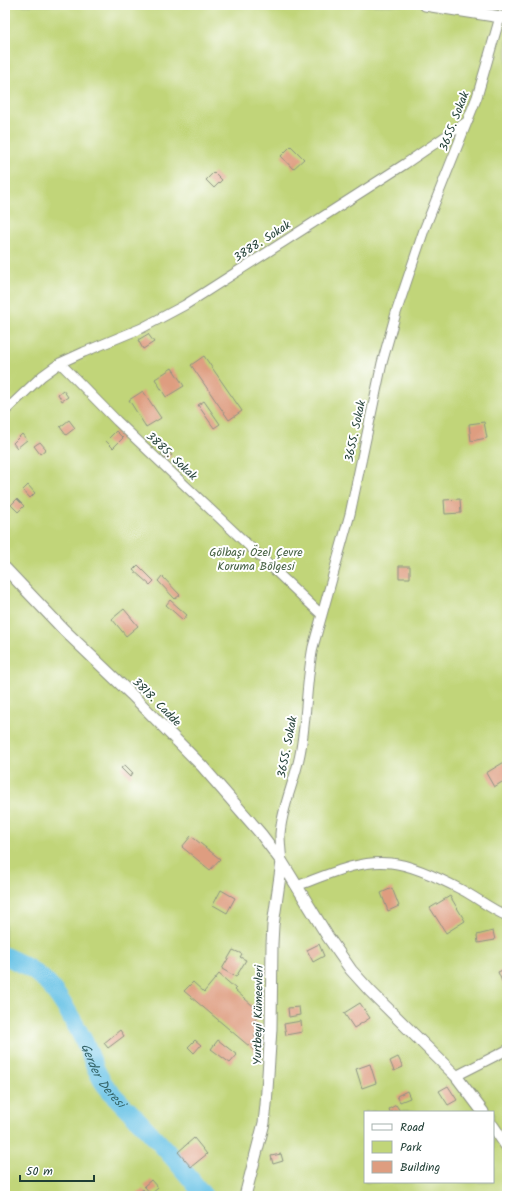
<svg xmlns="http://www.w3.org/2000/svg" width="512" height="1201" viewBox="0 0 512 1201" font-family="Kalam,sans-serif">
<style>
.green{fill:#c1d579;stroke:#708956;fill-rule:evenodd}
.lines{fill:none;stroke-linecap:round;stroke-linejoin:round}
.river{stroke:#69c3e6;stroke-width:18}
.building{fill:#de9d80}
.minor-casing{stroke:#8b9182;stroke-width:11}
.tertiary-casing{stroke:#8b9182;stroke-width:13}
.minor{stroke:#fff;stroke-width:9}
.tertiary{stroke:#fff;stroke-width:11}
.labels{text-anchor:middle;stroke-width:4;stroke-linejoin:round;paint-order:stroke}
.street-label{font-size:12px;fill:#1f3d34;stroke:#fff}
.park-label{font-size:12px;fill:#486345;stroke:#fff}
.water-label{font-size:13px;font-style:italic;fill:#356569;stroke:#fff}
</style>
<rect width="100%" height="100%" fill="#fff"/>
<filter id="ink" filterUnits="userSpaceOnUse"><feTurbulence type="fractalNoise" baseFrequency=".025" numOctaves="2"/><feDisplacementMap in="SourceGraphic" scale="8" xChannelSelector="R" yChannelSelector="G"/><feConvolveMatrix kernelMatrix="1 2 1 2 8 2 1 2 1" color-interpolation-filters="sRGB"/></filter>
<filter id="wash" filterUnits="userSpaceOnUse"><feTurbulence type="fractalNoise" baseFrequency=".012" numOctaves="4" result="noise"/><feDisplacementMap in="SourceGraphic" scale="16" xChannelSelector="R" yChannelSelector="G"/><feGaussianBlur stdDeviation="0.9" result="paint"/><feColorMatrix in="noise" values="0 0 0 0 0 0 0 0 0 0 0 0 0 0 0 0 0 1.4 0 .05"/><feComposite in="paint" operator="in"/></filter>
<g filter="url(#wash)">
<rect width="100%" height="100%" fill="#f7e5d1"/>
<!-- green -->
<path class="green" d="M5 5H507V1196H5ZM365 1112H493V1182H365Z"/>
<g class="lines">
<!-- river -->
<path class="river" id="s1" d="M5 956C18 962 31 968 42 978 59 993 73 1020 84 1041 91 1055 95 1072 105 1085 116 1099 130 1111 142 1124 164 1147 185 1171 204 1196"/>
</g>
<g id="blocks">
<!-- building -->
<path class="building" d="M291 146 304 159 293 169 281 156Z
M214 172 222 180 214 188 206 180Z
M148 334 154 342 143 349 138 340Z
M204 356 242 411 229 420 191 365Z
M172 368 184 386 166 397 155 379Z
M63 390 68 397 62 401 58 394Z
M143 391 161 418 146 427 129 400Z
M204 401 220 424 214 428 198 405Z
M69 420 75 428 66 435 60 427Z
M484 422 487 438 471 441 469 424Z
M116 431 123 438 113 448 106 441Z
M22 434 27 440 17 448 13 443Z
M40 442 46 449 40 454 34 446Z
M165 449 172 455 167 460 161 454Z
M28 485 35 493 30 498 23 490Z
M17 499 24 506 18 512 11 505Z
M460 499 461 513 445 514 444 500Z
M138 565 154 581 150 585 133 570Z
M399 566H410V578H399Z
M162 576 180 595 175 599 158 581Z
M170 600 187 615 183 620 166 605Z
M124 609 138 626 126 636 112 619Z
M506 761 507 763V779L494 787 486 773Z
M125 765 133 773 130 777 121 768Z
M191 836 220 859 210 870 182 847Z
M392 888 399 906 388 911 381 893Z
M221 890 235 898 227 913 213 905Z
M450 896 465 921 446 933 430 908Z
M493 931 495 940 478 943 477 935Z
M319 944 324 956 313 962 307 950Z
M233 950 242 954 240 957 246 960 236 977 222 969Z
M507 968V993L498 972Z
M219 974 236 989 235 990 261 1013 254 1021 262 1027 254 1036 263 1044 256 1052 184 991 193 982 204 992Z
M360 1003 370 1018 354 1028 344 1013Z
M299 1007 300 1015 289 1017 288 1008Z
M301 1021 302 1032 286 1035 284 1024Z
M120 1030 124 1036 108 1048 104 1043Z
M195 1040 201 1045 194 1053 188 1047Z
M218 1040 237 1055 230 1063 211 1049Z
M398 1057 403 1067 394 1071 390 1061Z
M370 1064 376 1083 362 1088 356 1069Z
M448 1086 457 1100 448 1105 439 1091Z
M407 1091 410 1098 400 1102 397 1096Z
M396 1105 400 1111 390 1112 389 1109Z
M194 1138 207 1154 191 1167 178 1152Z
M281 1154 283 1161 273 1164 271 1156Z
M151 1180 158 1188 151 1194 144 1186Z
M143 1189 149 1196H139L137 1194Z"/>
</g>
</g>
<g filter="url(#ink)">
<use href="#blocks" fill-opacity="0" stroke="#8b9182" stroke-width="1"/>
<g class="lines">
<!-- minor casing -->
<g class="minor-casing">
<path id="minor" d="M60 363 84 352 142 328 185 305 405 164 468 121
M5 411 42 376 60 363 117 421 322 615
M282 862C281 852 280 843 280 834 282 806 295 781 300 754 307 719 306 682 313 647L350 514 382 363 396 313 424 230 477 97 500 17
M297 886C327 875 359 859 391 863 412 865 443 880 462 890 477 898 491 909 507 916
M456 1076 507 1050"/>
</g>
<!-- tertiary casing -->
<g class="tertiary-casing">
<path id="tertiary" d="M425 5 507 18
M5 568 64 630 131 694 202 766 261 834 282 862 328 937 351 970 370 991 456 1076 483 1112
M493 1126 507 1147
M245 1196 264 1123 266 1105 271 1029 272 944 273 925 282 862"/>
</g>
<!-- minor -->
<use href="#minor" class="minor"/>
<!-- tertiary -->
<use href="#tertiary" class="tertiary"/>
</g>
</g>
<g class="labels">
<!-- street labels -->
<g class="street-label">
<text transform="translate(454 121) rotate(-69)" y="4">3655. Sokak</text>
<text transform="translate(262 241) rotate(-33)" y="4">3888. Sokak</text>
<text transform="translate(355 431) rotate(-78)" y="4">3655. Sokak</text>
<text transform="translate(172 456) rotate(43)" y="4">3885. Sokak</text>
<text transform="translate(157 702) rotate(45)" y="4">3818. Cadde</text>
<text transform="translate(287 747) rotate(-79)" y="4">3655. Sokak</text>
<text transform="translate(258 1015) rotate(-89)" y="4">Yurtbeyi Kümeevleri</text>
</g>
<!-- park labels -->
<g class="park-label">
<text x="256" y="556">Gölbaşı Özel Çevre<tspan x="256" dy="14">Koruma Bölgesi</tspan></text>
</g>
<!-- water labels -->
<g class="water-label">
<text dy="5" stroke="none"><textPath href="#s1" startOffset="159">Gerder Deresi</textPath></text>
</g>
</g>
<!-- margin -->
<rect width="512" height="1201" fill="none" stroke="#fff" stroke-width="20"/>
<!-- legend -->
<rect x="364" y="1111" width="130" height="72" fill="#ffffff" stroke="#a5b1ae"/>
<rect x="372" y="1124" width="20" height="6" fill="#ffffff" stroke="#a5b1ae"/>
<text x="400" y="1131" font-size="12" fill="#1f3d34">Road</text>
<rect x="372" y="1141" width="20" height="12" fill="#c1d579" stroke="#a5b1ae"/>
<text x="400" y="1151" font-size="12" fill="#1f3d34">Park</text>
<rect x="372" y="1161" width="20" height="12" fill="#de9d80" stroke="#a5b1ae"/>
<text x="400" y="1171" font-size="12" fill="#1f3d34">Building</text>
<!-- scale -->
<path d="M20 1175v6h74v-6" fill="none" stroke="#1f3d34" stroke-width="2"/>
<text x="26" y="1175" font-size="12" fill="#1f3d34" stroke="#ffffff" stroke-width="3" paint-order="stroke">50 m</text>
</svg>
